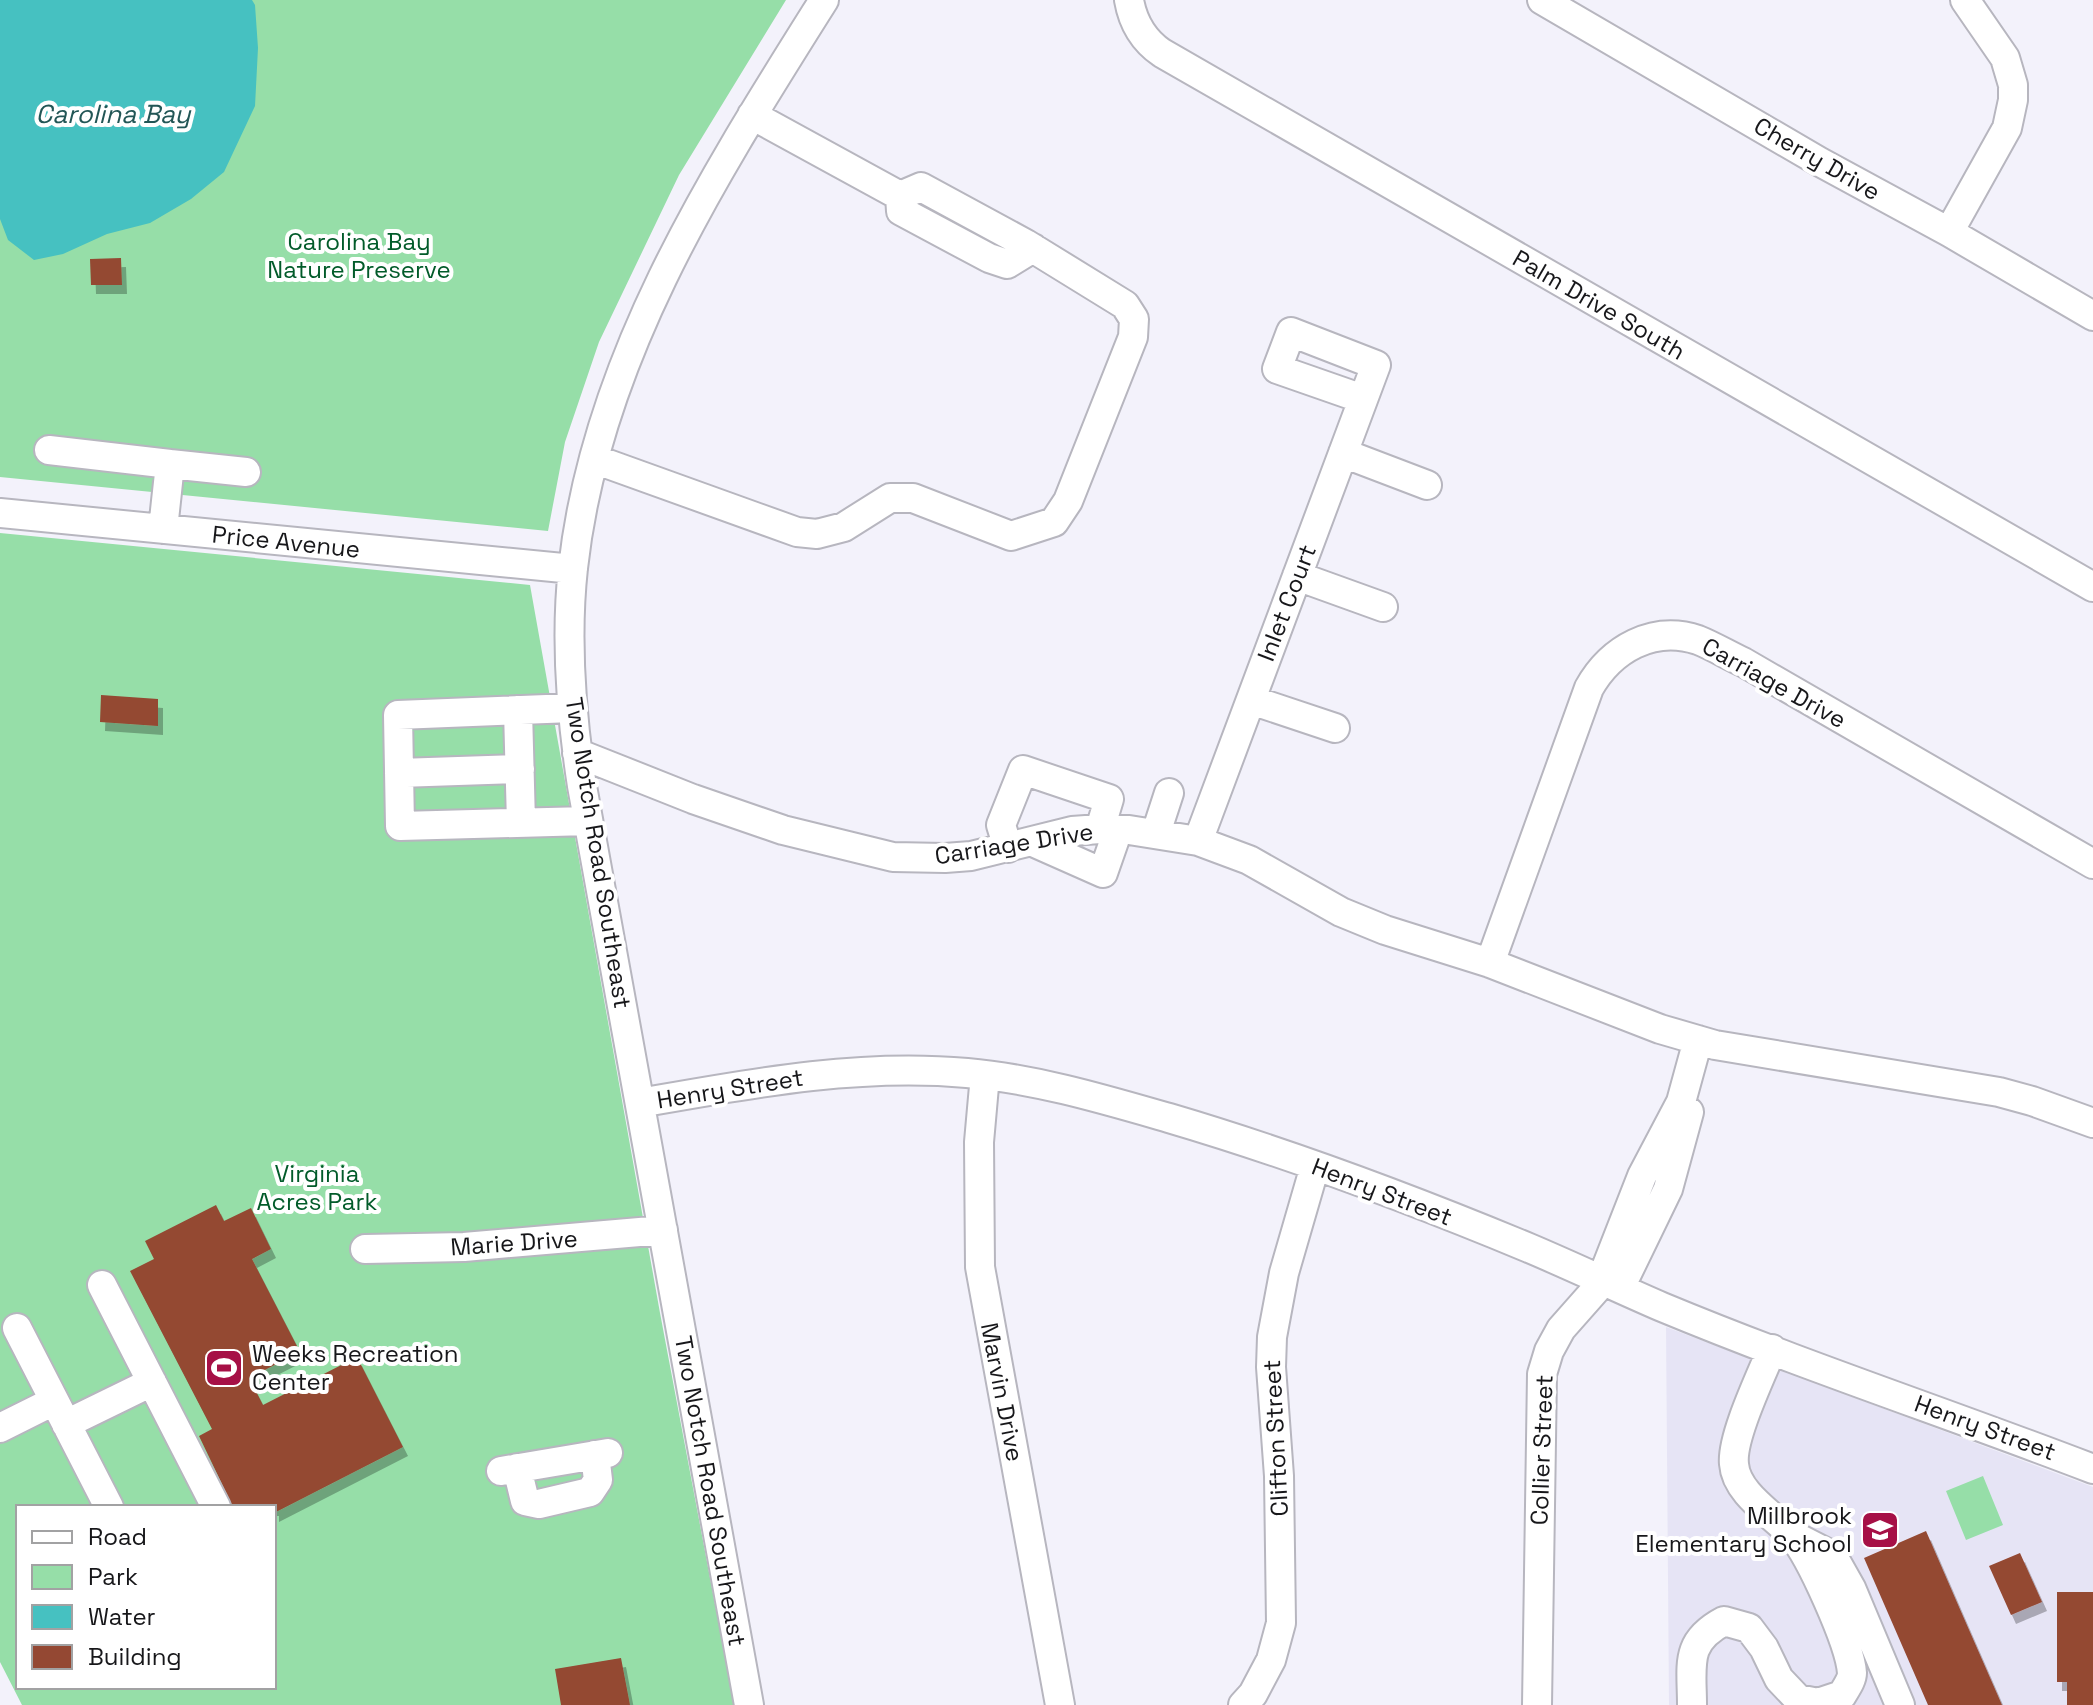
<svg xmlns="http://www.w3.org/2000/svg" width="2093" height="1705" viewBox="0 0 2093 1705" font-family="'Space Grotesk',sans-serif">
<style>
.built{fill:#e6e4f5}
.green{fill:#96dea8;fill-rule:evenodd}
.water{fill:#46c1c1}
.building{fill:#944833;filter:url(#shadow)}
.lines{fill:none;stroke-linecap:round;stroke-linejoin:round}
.minor-casing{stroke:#b7b6bf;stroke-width:32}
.minor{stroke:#fff;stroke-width:28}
.labels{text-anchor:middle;stroke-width:8;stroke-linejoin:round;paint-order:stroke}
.street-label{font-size:24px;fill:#17171a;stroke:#fff}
.park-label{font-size:24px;fill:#025b2a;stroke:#fff}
.poi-label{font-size:24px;fill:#17171a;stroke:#fff;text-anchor:start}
.water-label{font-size:26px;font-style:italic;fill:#225656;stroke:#fff}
</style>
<defs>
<filter id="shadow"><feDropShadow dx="5" dy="9" stdDeviation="0" flood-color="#0004"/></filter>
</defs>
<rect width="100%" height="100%" fill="#f3f2fb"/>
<!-- built -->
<path class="built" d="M1666 1327 2093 1487V1705H1669Z"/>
<!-- green -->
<path class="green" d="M0 0H786L679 175 599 342 565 442 548 531 0 477Z
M0 533 530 585 660 1313 734 1705H22L0 1662ZM18 1507H274V1687H18Z
M1983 1476 2003 1525 1966 1540 1946 1491Z"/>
<!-- water -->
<path class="water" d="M0 0H252L255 5 258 48 255 106 224 172 191 199 150 223 107 234 63 254 34 260 8 240 0 219Z"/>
<!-- building -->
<path class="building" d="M121 258 122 285H91L90 259Z
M101 695 158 699V726L100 722Z
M216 1205 224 1221 251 1208 271 1249 252 1259 300 1352 249 1378 263 1405 357 1357 403 1447 274 1513V1507H233L199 1436 212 1429 130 1271 154 1259 145 1241Z
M1926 1531 1959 1607 2002 1705H1928L1864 1558Z
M2020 1553 2042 1602 2011 1615 1989 1566Z
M2057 1592H2093V1705H2067V1682H2057Z
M621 1658 630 1705H561L555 1669Z"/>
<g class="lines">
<!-- minor casing -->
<g class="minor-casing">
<path id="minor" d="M1129 0C1133 23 1143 40 1162 53L2093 587
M1542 0 1820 162 1949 232 2093 316
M900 196 901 211 989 258 1007 264 1033 248
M1949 232 2007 128 2013 100V85L2005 58 1965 0
M49 450 170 464 163 529
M1343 453 1427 485
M594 459 797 532 817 534 844 527 890 498H913L1011 536 1054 522 1068 501 1133 337 1134 319 1125 305 1026 244 921 187 900 196 752 115
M170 464 246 472
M0 513 573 569
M1297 576 1383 607
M1251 700 1335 728
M572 708 398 715 400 826 588 821
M518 710 521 823
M577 753 693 799 783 830 893 857 945 858 971 856 1072 831 1100 829 1129 830 1198 841 1249 860 1341 912 1385 930 1490 963 1660 1029 1715 1045 1999 1092 2032 1101 2093 1123
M399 773 520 769
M1156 833 1169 793
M1198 841 1376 365 1291 332 1277 369 1363 399
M1033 842 1103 873 1118 830
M1008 848 1001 825 1023 770 1109 799 1100 829
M1490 963 1589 688C1611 649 1653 625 1698 640 1713 646 1728 655 1743 662L2093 864
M985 1075 979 1142 980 1267 1060 1705
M640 1103C748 1084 857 1063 967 1073 1036 1079 1103 1099 1169 1118 1291 1154 1411 1199 1529 1248 1574 1267 1618 1288 1662 1307 1804 1366 1950 1414 2093 1469
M365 1249 464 1247 663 1230
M102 1285 216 1507
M1620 1288 1668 1189 1689 1112
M17 1328 109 1507
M66 1424 152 1382
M0 1428 54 1401
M517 1468 525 1501 539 1504 590 1492 598 1480 595 1455
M501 1471 608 1453
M1794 1536 1833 1556 1851 1588 1900 1705
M749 1705 582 786C571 714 565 641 573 568 596 358 714 175 824 0
M1243 1705 1253 1694 1271 1660 1281 1623 1279 1476 1271 1367 1272 1337 1284 1273 1315 1166
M1537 1705 1542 1374 1549 1351 1561 1329 1599 1286 1642 1176 1681 1102 1698 1040
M1692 1705C1692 1665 1684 1642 1724 1621L1749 1628 1764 1648 1779 1679 1798 1699 1818 1703 1842 1695C1846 1688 1852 1680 1852 1673 1850 1644 1810 1555 1791 1534 1772 1514 1736 1493 1734 1464 1731 1438 1761 1376 1772 1349"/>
</g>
<!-- minor -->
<use href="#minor" class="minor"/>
</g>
<!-- icons -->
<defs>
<g id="stadium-square" transform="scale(2)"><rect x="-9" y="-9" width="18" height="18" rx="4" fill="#a61046" stroke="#fff"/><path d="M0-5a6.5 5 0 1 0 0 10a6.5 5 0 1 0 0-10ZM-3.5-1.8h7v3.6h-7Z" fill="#fff"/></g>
<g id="school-square" transform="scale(2)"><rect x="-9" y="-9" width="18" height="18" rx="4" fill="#a61046" stroke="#fff"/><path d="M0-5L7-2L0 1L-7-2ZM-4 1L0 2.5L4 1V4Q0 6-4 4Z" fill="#fff"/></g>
</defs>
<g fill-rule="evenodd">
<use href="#stadium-square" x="224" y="1368"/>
<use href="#school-square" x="1880" y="1530"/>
</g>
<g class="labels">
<!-- street labels -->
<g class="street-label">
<text transform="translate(1817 159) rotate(30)" y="8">Cherry Drive</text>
<text transform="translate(1599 305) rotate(30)" y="8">Palm Drive South</text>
<text transform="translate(286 542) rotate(6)" y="8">Price Avenue</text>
<text transform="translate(1287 603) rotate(-69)" y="8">Inlet Court</text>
<text transform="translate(1774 683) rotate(29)" y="8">Carriage Drive</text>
<text transform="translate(1014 844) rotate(-9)" y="8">Carriage Drive</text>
<text transform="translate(598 853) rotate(81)" y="8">Two Notch Road Southeast</text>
<text transform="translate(730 1089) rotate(-9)" y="8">Henry Street</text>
<text transform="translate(1382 1192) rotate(21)" y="8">Henry Street</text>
<text transform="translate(514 1243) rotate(-4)" y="8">Marie Drive</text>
<text transform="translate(1002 1392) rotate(79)" y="8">Marvin Drive</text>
<text transform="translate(1985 1428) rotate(20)" y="8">Henry Street</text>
<text transform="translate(1276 1438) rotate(-93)" y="8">Clifton Street</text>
<text transform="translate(1542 1450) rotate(-88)" y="8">Collier Street</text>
<text transform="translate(710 1491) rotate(80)" y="8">Two Notch Road Southeast</text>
</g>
<!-- park labels -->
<g class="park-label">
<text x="359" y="250">Carolina Bay<tspan x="359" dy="28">Nature Preserve</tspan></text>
<text x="317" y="1182">Virginia<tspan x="317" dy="28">Acres Park</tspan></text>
</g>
<!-- poi labels -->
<g class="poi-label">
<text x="252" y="1362">Weeks Recreation<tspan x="252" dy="28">Center</tspan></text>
<text x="1852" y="1524" text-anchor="end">Millbrook<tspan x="1852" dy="28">Elementary School</tspan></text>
</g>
<!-- water labels -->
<g class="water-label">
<text x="113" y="123">Carolina Bay</text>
</g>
</g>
<!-- legend -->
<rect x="16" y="1505" width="260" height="184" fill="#ffffff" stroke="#a2a2a3" stroke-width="2"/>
<rect x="32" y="1531" width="40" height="12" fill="#ffffff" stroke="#a2a2a3" stroke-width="2"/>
<text x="88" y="1545" font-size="24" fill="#17171a">Road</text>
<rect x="32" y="1565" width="40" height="24" fill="#96dea8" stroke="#a2a2a3" stroke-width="2"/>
<text x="88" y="1585" font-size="24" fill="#17171a">Park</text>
<rect x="32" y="1605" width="40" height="24" fill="#46c1c1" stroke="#a2a2a3" stroke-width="2"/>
<text x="88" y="1625" font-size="24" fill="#17171a">Water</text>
<rect x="32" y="1645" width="40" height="24" fill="#944833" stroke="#a2a2a3" stroke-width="2"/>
<text x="88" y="1665" font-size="24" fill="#17171a">Building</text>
</svg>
